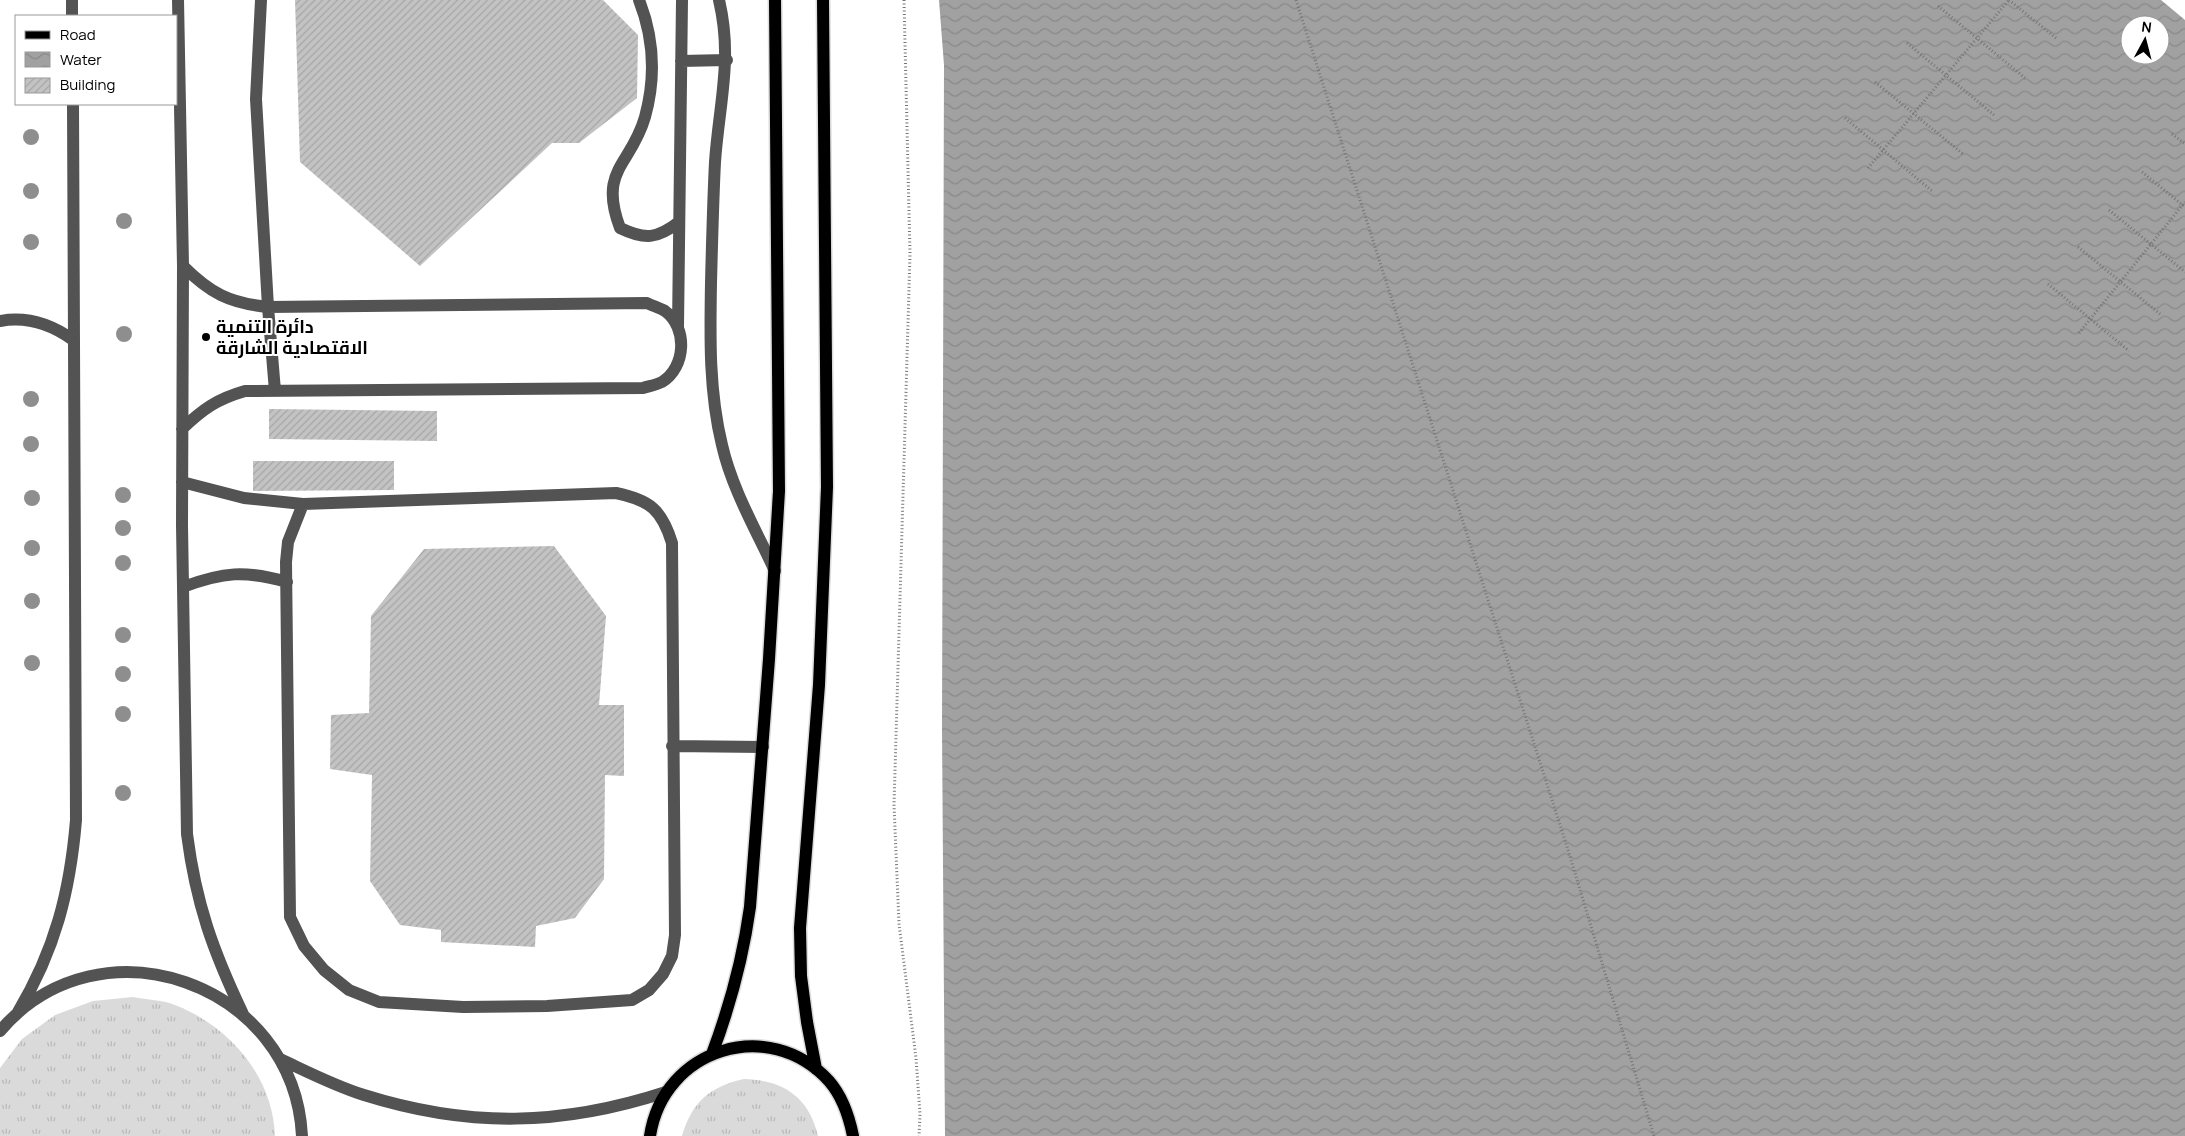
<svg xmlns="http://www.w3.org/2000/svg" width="2185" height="1136" viewBox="0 0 2185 1136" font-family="Manrope,Cairo,sans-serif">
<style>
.grass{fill:url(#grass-tufts)}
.water{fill:url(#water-waves);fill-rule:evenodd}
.building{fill:url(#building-hatch)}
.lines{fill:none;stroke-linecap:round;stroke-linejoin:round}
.major-casing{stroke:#dbdbdb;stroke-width:15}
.path{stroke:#757575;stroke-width:3;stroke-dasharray:1 2.5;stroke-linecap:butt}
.minor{stroke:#535353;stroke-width:12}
.major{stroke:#000;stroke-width:12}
.tree{fill:#8e8e8e}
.poi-dot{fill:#000;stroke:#fff;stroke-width:2}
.labels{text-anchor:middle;stroke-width:4;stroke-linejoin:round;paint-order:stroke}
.poi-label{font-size:18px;font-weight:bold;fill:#000;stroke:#fff;text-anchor:start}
</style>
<defs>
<pattern id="grass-tufts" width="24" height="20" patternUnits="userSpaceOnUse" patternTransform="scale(1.25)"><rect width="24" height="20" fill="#dadada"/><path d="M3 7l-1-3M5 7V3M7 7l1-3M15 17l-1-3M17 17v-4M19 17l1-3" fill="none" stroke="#b9b9b9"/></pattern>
<pattern id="water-waves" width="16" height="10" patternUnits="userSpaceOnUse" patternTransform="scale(1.25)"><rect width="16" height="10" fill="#a1a1a1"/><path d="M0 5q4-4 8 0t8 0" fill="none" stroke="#898989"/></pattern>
<pattern id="building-hatch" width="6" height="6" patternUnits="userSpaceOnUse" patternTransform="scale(1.25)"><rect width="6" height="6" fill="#c3c3c3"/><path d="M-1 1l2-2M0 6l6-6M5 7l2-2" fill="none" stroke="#a6a6a6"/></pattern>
</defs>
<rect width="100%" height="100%" fill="#fff"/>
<!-- grass -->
<path class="grass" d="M133 997C147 1000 163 1000 175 1005 229 1026 273 1076 275 1136H0V1068L22 1039 55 1015 93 1001Z
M744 1079C783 1080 809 1097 818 1136H682C692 1102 709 1087 744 1079Z"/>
<!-- water -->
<path class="water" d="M939 0H2161L2185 20V1136H945L942 728 944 65ZM2130 25H2160V55H2130Z"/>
<!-- building -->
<path class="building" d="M295 0H603L638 35 637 98 579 143H552L420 266 300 162Z
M269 409 437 411V441L269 439Z
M253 461H394V490L253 491Z
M554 546 606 616 599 705H624V776L605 775 604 879 575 918 536 926 535 947 441 942V930L400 925 370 881 372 775 330 769 331 715 369 713 371 616 424 549Z"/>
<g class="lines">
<!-- major casing -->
<g class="major-casing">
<path id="major" d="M712 1054C730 1006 743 958 750 907L769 659 779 491 775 0
M816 1069 807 1022 801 976 800 928 819 685 827 487 823 0
M650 1136C663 1049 769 1015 829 1081 843 1097 849 1116 853 1136"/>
</g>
<!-- path -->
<path class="path" d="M904 0 910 254 894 805 899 924 916 1058 920 1114 919 1136
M1296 0 1569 853 1654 1136
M2009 0 2057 39
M1938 6 2025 78
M1907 43 1994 115
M1875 82 1963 154
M1845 118 1932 191
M2172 134 2185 144
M1868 168 2009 0
M2142 172 2185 207
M2109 210 2185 272
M2078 247 2160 314
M2048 284 2129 351
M2079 333 2185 202"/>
<!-- minor -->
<path class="minor" d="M72 0V16
M178 0 183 266 182 525 187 834C196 904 213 951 243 1014
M261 0 256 99 268 307 275 391
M639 0C654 38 656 77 645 117 631 166 598 169 620 228 645 240 657 239 679 222
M719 0C733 59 719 104 715 162 713 202 712 243 711 283 710 338 709 392 722 445 732 489 756 530 775 571
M681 61 727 60
M0 321C28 316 51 324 73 340
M678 327 682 0
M182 429C203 409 217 399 245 391L643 388C649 386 656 385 662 382 686 367 688 328 665 311 660 308 653 306 647 303L268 307C229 303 210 293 183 266
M182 482 244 498 303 504
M616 493C650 500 662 510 672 543L675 935 672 956 663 974 649 990 632 1000 547 1006 463 1007 379 1002 349 990 324 970 304 946 290 917 286 562 288 542 303 504Z
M183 587C223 572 245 570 287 582
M672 746 763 747
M18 1012C55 950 70 892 76 820L73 104
M0 1031C100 914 294 983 302 1136
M280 1059C308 1072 335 1086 364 1095 469 1128 562 1126 666 1092"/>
<!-- major -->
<use href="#major" class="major"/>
</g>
<!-- trees -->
<g class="tree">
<circle cx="31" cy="137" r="8"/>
<circle cx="31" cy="191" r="8"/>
<circle cx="124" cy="221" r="8"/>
<circle cx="31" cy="242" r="8"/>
<circle cx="124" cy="334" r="8"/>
<circle cx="31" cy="399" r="8"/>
<circle cx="31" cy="444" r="8"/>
<circle cx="123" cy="495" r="8"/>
<circle cx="32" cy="498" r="8"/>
<circle cx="123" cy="528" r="8"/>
<circle cx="32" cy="548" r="8"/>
<circle cx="123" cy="563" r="8"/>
<circle cx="32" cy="601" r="8"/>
<circle cx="123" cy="635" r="8"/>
<circle cx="32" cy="663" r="8"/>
<circle cx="123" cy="674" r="8"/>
<circle cx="123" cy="714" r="8"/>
<circle cx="123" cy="793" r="8"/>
</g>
<!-- markers -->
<circle class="poi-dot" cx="206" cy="337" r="5"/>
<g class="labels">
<!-- poi labels -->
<g class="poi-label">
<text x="216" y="333">دائرة التنمية<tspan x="216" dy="21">الاقتصادية الشارقة</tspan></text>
</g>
</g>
<!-- legend -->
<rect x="15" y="15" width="162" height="90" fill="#ffffff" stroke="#999999"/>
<rect x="25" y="31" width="25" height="8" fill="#000000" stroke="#999999"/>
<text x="60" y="40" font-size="15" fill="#000000">Road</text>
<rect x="25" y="52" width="25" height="15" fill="url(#water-waves)" stroke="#999999"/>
<text x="60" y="65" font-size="15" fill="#000000">Water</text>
<rect x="25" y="78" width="25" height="15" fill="url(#building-hatch)" stroke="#999999"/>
<text x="60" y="90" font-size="15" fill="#000000">Building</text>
<!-- north arrow -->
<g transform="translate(2145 40) rotate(7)"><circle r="24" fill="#ffffff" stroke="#999999"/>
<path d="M0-4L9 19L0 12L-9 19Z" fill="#000000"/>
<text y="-8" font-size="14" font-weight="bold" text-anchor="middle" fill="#000000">N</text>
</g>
</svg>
